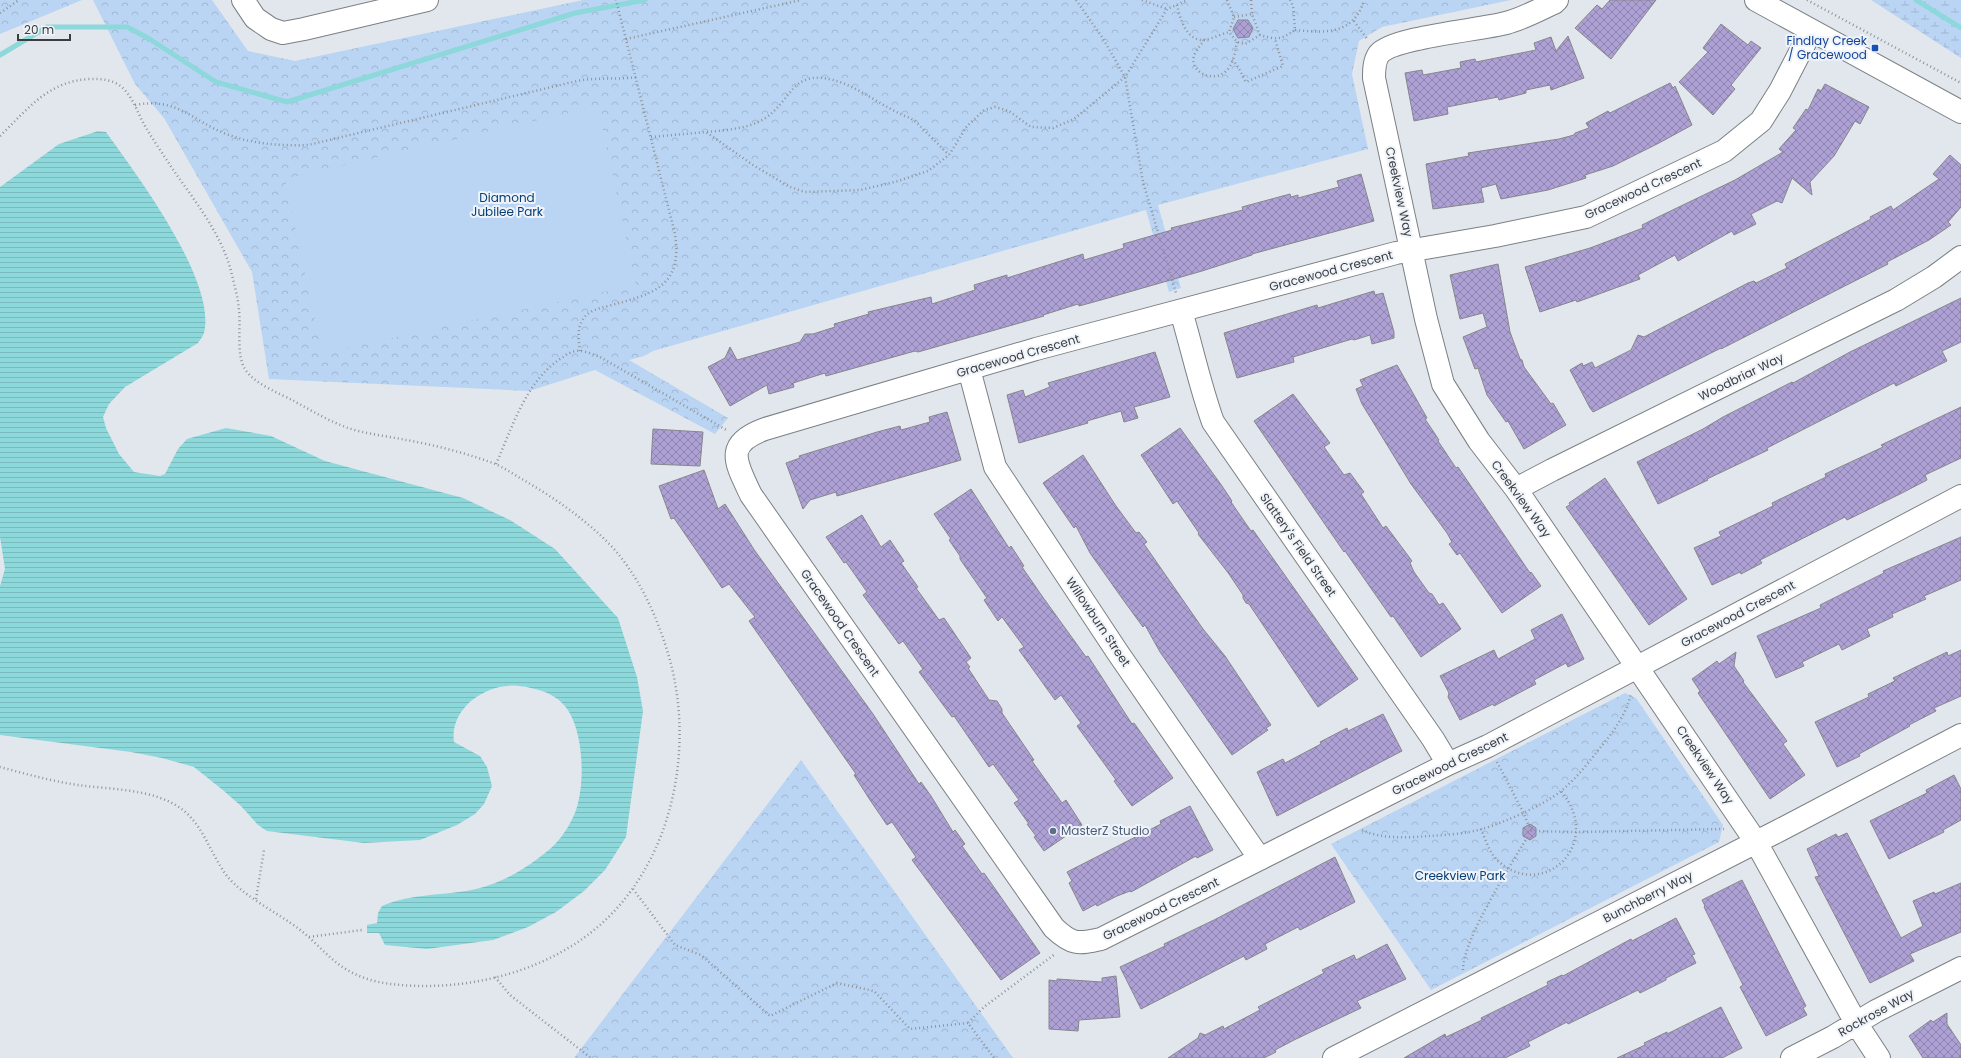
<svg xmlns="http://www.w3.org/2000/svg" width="1961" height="1058" viewBox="0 0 1961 1058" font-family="Poppins,sans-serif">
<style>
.forest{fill:url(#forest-crowns)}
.wetland{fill:url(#wetland-marsh)}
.pitch{fill:#bad4f3}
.water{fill:url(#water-rules)}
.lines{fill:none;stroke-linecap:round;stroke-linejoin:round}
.stream{stroke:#8cd8da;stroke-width:5}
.building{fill:url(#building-cross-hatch);stroke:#87868d}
.minor-casing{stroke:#7b8085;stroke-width:24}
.path{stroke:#8f9397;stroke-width:2.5;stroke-dasharray:1 3;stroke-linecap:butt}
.minor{stroke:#fff;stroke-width:22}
.transit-dot{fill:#1a4fb4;stroke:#eff4fa;stroke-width:1.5}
.service-dot{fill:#5c6f8a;stroke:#eff4fa;stroke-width:1.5}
.labels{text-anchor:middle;stroke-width:4;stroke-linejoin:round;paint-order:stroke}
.transit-label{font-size:12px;fill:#164399;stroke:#eff4fa;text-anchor:end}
.street-label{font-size:12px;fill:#3b3d3f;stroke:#eff4fa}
.park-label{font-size:12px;fill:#073e73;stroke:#eff4fa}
.service-label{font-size:12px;fill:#4e5e75;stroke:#eff4fa;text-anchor:start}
</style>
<defs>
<pattern id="forest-crowns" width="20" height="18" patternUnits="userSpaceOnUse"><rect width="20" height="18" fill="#bad4f3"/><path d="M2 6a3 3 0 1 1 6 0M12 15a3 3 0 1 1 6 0" fill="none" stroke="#a1b7d1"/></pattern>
<pattern id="wetland-marsh" width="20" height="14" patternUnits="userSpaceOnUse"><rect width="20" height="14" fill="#bad4f3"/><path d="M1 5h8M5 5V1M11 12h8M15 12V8" fill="none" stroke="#a1b7d1"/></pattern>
<pattern id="water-rules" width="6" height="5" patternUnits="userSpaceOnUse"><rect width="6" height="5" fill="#8cd8da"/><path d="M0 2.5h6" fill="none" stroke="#7ababc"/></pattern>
<pattern id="building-cross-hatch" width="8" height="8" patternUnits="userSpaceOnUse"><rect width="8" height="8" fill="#ada0d4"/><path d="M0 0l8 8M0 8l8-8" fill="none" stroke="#8e84ad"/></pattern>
</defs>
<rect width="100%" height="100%" fill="#e2e7ed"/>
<!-- forest -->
<path class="forest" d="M0 0H82L0 34Z
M93 0H212L248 51 295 61 583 0H1511L1382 27 1359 41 1352 74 1368 149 1158 205 1181 288 1169 292 1146 210 653 351 644 356 629 360 728 418 715 434 595 370 529 391 269 379 252 272 164 118 135 84Z
M1625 693 1636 698 1723 825 1719 842 1431 990 1331 844Z
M801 760 1013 1058H574Z"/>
<!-- wetland -->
<path class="wetland" d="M1871 0H1961V58Z"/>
<!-- pitch -->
<path class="pitch" d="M598 106 636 285 322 353 285 179Z"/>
<!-- water -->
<path class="water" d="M98 131 106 132C136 174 217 281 204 333 203 336 200 340 198 343L125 387 109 404 103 417 106 428 119 454 134 472 160 476 165 474 178 449 187 439 226 428 271 436 325 461 463 498 510 520 555 549 618 618 637 677 643 711 626 837 605 870 584 891 556 912 528 927 493 940 427 949 385 945 379 933H367V925L377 923 378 913 382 906C412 893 445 896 476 889 503 883 530 866 550 849 562 839 575 818 578 803 585 776 583 725 563 704 552 692 535 688 519 686 488 682 449 707 454 742L480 756 487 767 492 786 484 804 475 814 457 825 420 840 364 843 267 831 258 825 241 806 224 791 194 767 162 758 131 752 0 735V586L5 569 0 537V187L59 144Z"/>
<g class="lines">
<!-- stream -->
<path class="stream" d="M1916 0 1961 28
M0 55 47 27H127L148 38 216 82 287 102 575 13 645 0"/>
</g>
<!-- building -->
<path class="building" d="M1610 0H1656L1611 59 1575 28 1597 5 1602 9Z
M1238 20H1248L1253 28 1249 37 1238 38 1233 29Z
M1721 24 1748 45 1751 41 1761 48 1731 85 1735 89 1713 115 1679 82 1708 52 1703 48Z
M1568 36 1584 78 1551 90 1550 85 1526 90V93L1499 100 1498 97 1447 107 1448 114 1414 121 1405 73 1422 70 1423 75 1461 68 1460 62 1475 59 1476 62 1536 50 1534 43 1551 37 1556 51Z
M1670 83 1673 88 1675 86 1692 125 1659 143 1613 166 1585 175 1586 178 1548 190 1501 199 1496 184 1481 188 1484 202 1433 209 1426 164 1469 156 1468 153 1559 139 1574 135 1575 133 1589 128 1586 123 1608 111 1610 113Z
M1825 84 1869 107 1860 124 1855 121 1834 156 1810 182 1812 195 1792 178 1782 203 1777 201 1751 214 1756 224 1734 235 1732 231 1678 261 1675 255 1638 275 1640 279 1577 302 1576 300 1540 312 1525 267 1590 248 1643 228 1642 225 1656 218 1735 180 1783 152 1779 149 1796 130 1793 128 1806 109 1808 110 1818 89 1821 91Z
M1950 155 1961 165V207L1948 222 1951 225 1929 240 1887 262 1888 264 1721 349V348L1593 412 1590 408 1570 370 1582 363 1583 366 1592 362 1595 368 1631 350 1638 335 1644 337 1748 283 1754 281 1756 283 1787 268 1785 264 1871 219 1870 217 1891 206 1893 210 1939 179 1933 174Z
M1361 174 1374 221 1252 254V255L1202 271 1101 300 1079 306 1078 304 1043 315 1044 316 918 352 915 351 826 376 825 373 793 383 794 387 769 394 767 385 730 406 708 367 725 358 730 347 737 360 800 342 805 334H813L835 327 834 324 869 314 868 312 931 297 932 304 975 290 974 285 1007 275V278L1083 254 1084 260 1124 248 1123 244 1172 230 1171 228 1243 210 1242 207 1290 194 1291 197 1298 195V198L1339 187 1337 181Z
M1498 264 1510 332 1520 359 1522 360 1524 367 1551 404 1553 403 1566 425 1524 449 1508 421 1506 422 1487 395 1478 368 1475 369 1463 337 1487 327 1483 313 1460 319 1450 275Z
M1374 291 1375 295 1383 293 1394 332V338L1372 344 1370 335 1354 340 1352 339 1293 357 1294 362 1237 378 1224 333 1317 305 1318 308Z
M1961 298V342L1942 351 1947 361 1896 386 1894 383 1767 448 1768 450 1707 479 1708 480 1658 504 1637 462 1703 429 1723 417 1792 382 1793 383 1850 352Z
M1155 352 1170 397 1134 407 1138 418 1124 422 1121 411 1087 421 1088 423 1019 443 1007 395 1023 390 1025 397 1050 387 1048 383Z
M1397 365 1427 418 1425 419 1439 440 1438 441 1456 468 1458 467 1530 573 1531 572 1541 586 1502 613 1460 553 1457 555 1449 544 1452 542 1447 533 1411 484 1362 404 1356 389 1363 386 1360 380Z
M1293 394 1330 443 1324 447 1344 475 1350 473 1364 492 1361 494 1383 528 1386 526 1412 561 1410 563 1414 572 1429 593 1432 594 1439 605 1443 603 1461 629 1421 657 1393 616 1391 617 1345 551 1344 552 1254 421Z
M1961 407V458L1925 475 1927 480 1900 494 1847 520 1845 517 1760 560 1762 563 1741 574 1740 572 1712 585 1694 548 1721 536 1719 532 1773 506 1772 503 1826 477 1825 474 1883 447 1881 445Z
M947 412 961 460 837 496 836 492 810 500 803 509 786 463 800 458 799 456 877 432 900 426 901 430 930 422 929 417Z
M1180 428 1222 486 1232 501 1231 502 1251 531 1253 530 1358 679 1318 707 1249 604 1246 603 1243 598V595L1229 574 1198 534 1199 533 1177 501 1173 504 1141 455Z
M653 429 703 432 700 466 651 464Z
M1083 455 1116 506 1136 533 1139 532 1147 542 1144 544 1203 629 1225 656 1271 725 1266 728 1268 730 1232 755 1160 652 1145 625 1143 627 1124 601 1090 553 1076 526 1074 528 1043 483Z
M704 470 718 509 725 504 755 551 873 714 919 784 921 782 931 796 953 832 955 830 965 844 962 846 982 874 984 873 1040 953 1001 980 912 860 916 857 892 822 887 825 870 800 854 775 856 774 749 621 755 617 729 584 722 588 674 518 671 519 659 486Z
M1605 478 1687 599 1649 625 1566 507 1570 505 1569 503Z
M971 489 1009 548 1011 546 1024 566 1022 567 1042 596 1086 657 1088 656 1132 724 1134 723 1173 778 1132 806 1114 781 1116 780 1077 726 1081 723 1061 695 1055 700 1019 650 1024 647 1002 617 998 621 984 600 987 598 960 559V556L949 540 951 539 934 514Z
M862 515 881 547 890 540 904 561 901 563 918 587 916 588 939 620 944 618 971 658 966 662 970 667 968 668 989 700 997 701 1002 709V713L1034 760 1032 761 1062 803 1066 800 1082 825 1044 851 1034 837 1036 836 1027 824H1029L1014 803 1019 800 993 764 989 767 954 716 952 717 919 672 923 669 903 641 899 644 863 595 867 592 846 562 844 563 826 537Z
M1961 537V580L1924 596 1926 599 1892 614 1893 617 1867 629 1870 636 1842 650 1839 644 1802 662 1804 666 1776 678 1757 636 1821 608 1820 605 1884 573 1883 571Z
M1562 614 1584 659 1568 667 1566 663 1534 680 1536 684 1494 706 1493 704 1460 720 1448 697 1449 693 1440 676 1494 650 1498 659 1535 639 1531 630Z
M1961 650V696L1934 708 1936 711 1909 725 1910 726 1859 754 1860 756 1837 767 1815 722 1869 697 1868 694 1895 681 1893 678 1924 663 1947 652 1948 656Z
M1736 652 1734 666 1744 681 1743 682 1787 741 1783 744 1805 775 1770 799 1698 693 1700 691 1692 679 1717 661 1719 664Z
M1383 714 1402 751 1277 816 1257 772 1283 759 1285 763 1321 744 1320 742 1347 728 1348 731Z
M1954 775 1961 789V820L1943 830 1944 832 1889 859 1870 821 1927 793 1926 790Z
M1190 806 1213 850 1197 858 1196 856 1131 892 1130 891 1117 896 1097 906 1096 904 1083 911 1069 883 1072 881 1067 872 1161 824 1160 821Z
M1530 824 1536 828V836L1530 840 1523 836V828Z
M1847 833 1901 938 1923 926 1913 901 1934 892 1935 894 1961 883V932L1910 954 1914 961 1870 983 1815 877 1819 876 1807 849 1836 834 1838 837Z
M1335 857 1355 902 1300 930 1298 927 1265 944 1267 949 1246 960 1244 956 1141 1009 1120 967 1165 946 1164 944 1214 920Z
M1742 880 1806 1006 1803 1008 1807 1015 1766 1036 1740 987 1743 985 1704 907 1705 906 1702 900Z
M1676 918 1695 954 1692 955 1696 963 1666 978V980L1640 993 1638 990 1568 1024 1567 1022 1528 1042 1530 1046 1505 1058H1404L1445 1034 1446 1037 1482 1020 1481 1018 1548 985 1547 982 1562 975 1563 976 1631 939 1632 941Z
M1387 944 1406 979 1357 1001 1361 1008 1294 1040 1275 1050 1276 1052 1264 1058H1168L1198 1038 1200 1033 1205 1035 1223 1026 1224 1029 1260 1010 1258 1007 1324 973 1322 970 1354 955 1356 960Z
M1116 976 1120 1017 1079 1020 1078 1031 1049 1029V980L1057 981V979L1102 982V978Z
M1721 1007 1742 1048 1722 1058H1617L1645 1045 1644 1043 1667 1032V1034Z
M1947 1013V1024L1961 1045V1058H1923L1909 1036 1931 1020 1933 1022Z"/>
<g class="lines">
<!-- minor casing -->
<g class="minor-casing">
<path id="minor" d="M243 0 255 18 271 29 283 33 304 29 427 0
M1557 0 1554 3C1538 10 1522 19 1506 23 1480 30 1394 37 1379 54 1374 61 1374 70 1374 78L1426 319 1443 384 1479 441 1516 489 1756 842 1856 1023 1879 1058
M1756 0 1961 112
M1811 31 1780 91 1761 121 1724 151 1586 217 1495 236 1396 253 1036 349 765 429C723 444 736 463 751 495L1054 928C1072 945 1078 944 1101 939L1448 764 1488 746 1961 496
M1181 311C1192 348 1200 386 1213 422L1433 739 1448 764
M969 369 995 467 1118 653 1260 859
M1516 489 1552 470 1896 300 1934 277 1961 257
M1334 1058 1780 830 1961 735
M1792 1058 1833 1037 1876 1011 1961 968"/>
</g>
<!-- path -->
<path class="path" d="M1076 0 1102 37 1125 77 1143 182 1176 293
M1142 0 1167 9
M1227 0 1234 17 1229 32 1237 42 1245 44 1260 35C1277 40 1280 40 1295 30L1293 6 1290 0
M1251 0 1252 14
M1807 0 1961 83
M1177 5C1180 18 1186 41 1204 40 1212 39 1221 34 1229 32
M0 13 19 0
M1234 17 1252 14 1260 35
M1354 21 1368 40
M1295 30C1325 33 1354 35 1364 0
M626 39 801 0
M1204 40C1201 45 1195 51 1194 56 1189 73 1215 83 1226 71 1234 64 1235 51 1237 42
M1232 60 1237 65 1246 82 1283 66 1275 39
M135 105C177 97 191 120 226 134 252 144 280 146 308 145L577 81C597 77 617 80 637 77
M707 132C726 130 747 129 764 119 792 101 791 69 833 80 858 86 885 109 910 118L916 122 949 155
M0 136C28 109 48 81 90 79 100 79 110 79 119 85 132 94 137 112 145 126 153 140 163 154 172 168 194 200 221 233 231 271 234 284 238 297 239 310 241 327 236 355 245 369 254 384 279 393 294 401 312 411 329 421 348 428 366 434 387 436 406 440 435 445 465 453 493 463 505 468 516 476 527 482 559 501 589 522 614 549 642 581 660 623 671 664 695 758 669 873 589 934 534 976 458 992 391 984 374 982 358 977 344 968 327 957 315 941 299 929 278 913 243 896 227 876 211 855 204 827 183 810 154 788 112 790 78 785 51 781 26 774 0 767
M651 137 706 132 753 165 790 187 805 192 860 190 895 182 928 171 949 155 967 126 984 110 995 107 1009 111 1031 127 1053 128 1074 119 1125 77 1167 9 1188 0
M580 351C579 342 577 331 581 323 586 311 597 309 608 306 652 294 683 288 675 234L616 0
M496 464C513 426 526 380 563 357 567 354 574 350 580 351 586 351 594 355 600 357L728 431
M1497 762 1523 812 1531 831
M1481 829C1485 839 1489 851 1496 859 1540 903 1606 846 1561 791
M1362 830C1381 839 1407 838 1428 836 1445 835 1465 834 1482 829 1503 823 1544 805 1561 791 1576 779 1588 763 1600 748 1613 732 1626 715 1631 694
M633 889 675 945 701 955 770 1016 837 983 874 991 910 1029 968 1023
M256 899 264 850
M309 937 362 930
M1463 970C1463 938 1513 862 1531 831L1577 832 1724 829
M495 977 510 995 591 1058
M994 1058 968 1023 984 1007 1055 954"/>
<!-- minor -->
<use href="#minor" class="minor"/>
</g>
<!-- markers -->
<rect class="transit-dot" x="1871" y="44" width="8" height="8" rx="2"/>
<circle class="service-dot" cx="1053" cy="831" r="4"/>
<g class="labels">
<!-- transit labels -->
<g class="transit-label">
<text x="1867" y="45">Findlay Creek<tspan x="1867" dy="14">/ Gracewood</tspan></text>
</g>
<!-- street labels -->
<g class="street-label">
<text transform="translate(1643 189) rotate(-25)" y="4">Gracewood Crescent</text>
<text transform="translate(1399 192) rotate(78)" y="4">Creekview Way</text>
<text transform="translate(1331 271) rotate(-15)" y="4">Gracewood Crescent</text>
<text transform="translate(1018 356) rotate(-16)" y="4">Gracewood Crescent</text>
<text transform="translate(1741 377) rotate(-26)" y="4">Woodbriar Way</text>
<text transform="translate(1521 499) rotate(54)" y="4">Creekview Way</text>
<text transform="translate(1298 545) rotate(55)" y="4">Slattery's Field Street</text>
<text transform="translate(1738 614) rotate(-28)" y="4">Gracewood Crescent</text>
<text transform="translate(1098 622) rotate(56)" y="4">Willowburn Street</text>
<text transform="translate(840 623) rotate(55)" y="4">Gracewood Crescent</text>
<text transform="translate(1450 764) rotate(-26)" y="4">Gracewood Crescent</text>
<text transform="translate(1705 765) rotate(56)" y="4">Creekview Way</text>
<text transform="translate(1648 897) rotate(-27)" y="4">Bunchberry Way</text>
<text transform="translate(1161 909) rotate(-26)" y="4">Gracewood Crescent</text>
<text transform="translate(1876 1013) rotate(-29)" y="4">Rockrose Way</text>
</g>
<!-- park labels -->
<g class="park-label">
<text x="507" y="202">Diamond<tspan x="507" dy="14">Jubilee Park</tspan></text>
<text x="1460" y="880">Creekview Park</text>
</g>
<!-- service labels -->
<g class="service-label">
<text x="1061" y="835">MasterZ Studio</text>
</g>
</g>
<!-- scale -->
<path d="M18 34v6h52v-6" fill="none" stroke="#3b3d3f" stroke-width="2"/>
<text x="24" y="34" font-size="12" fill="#3b3d3f" stroke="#eff4fa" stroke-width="3" paint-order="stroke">20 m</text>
</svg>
